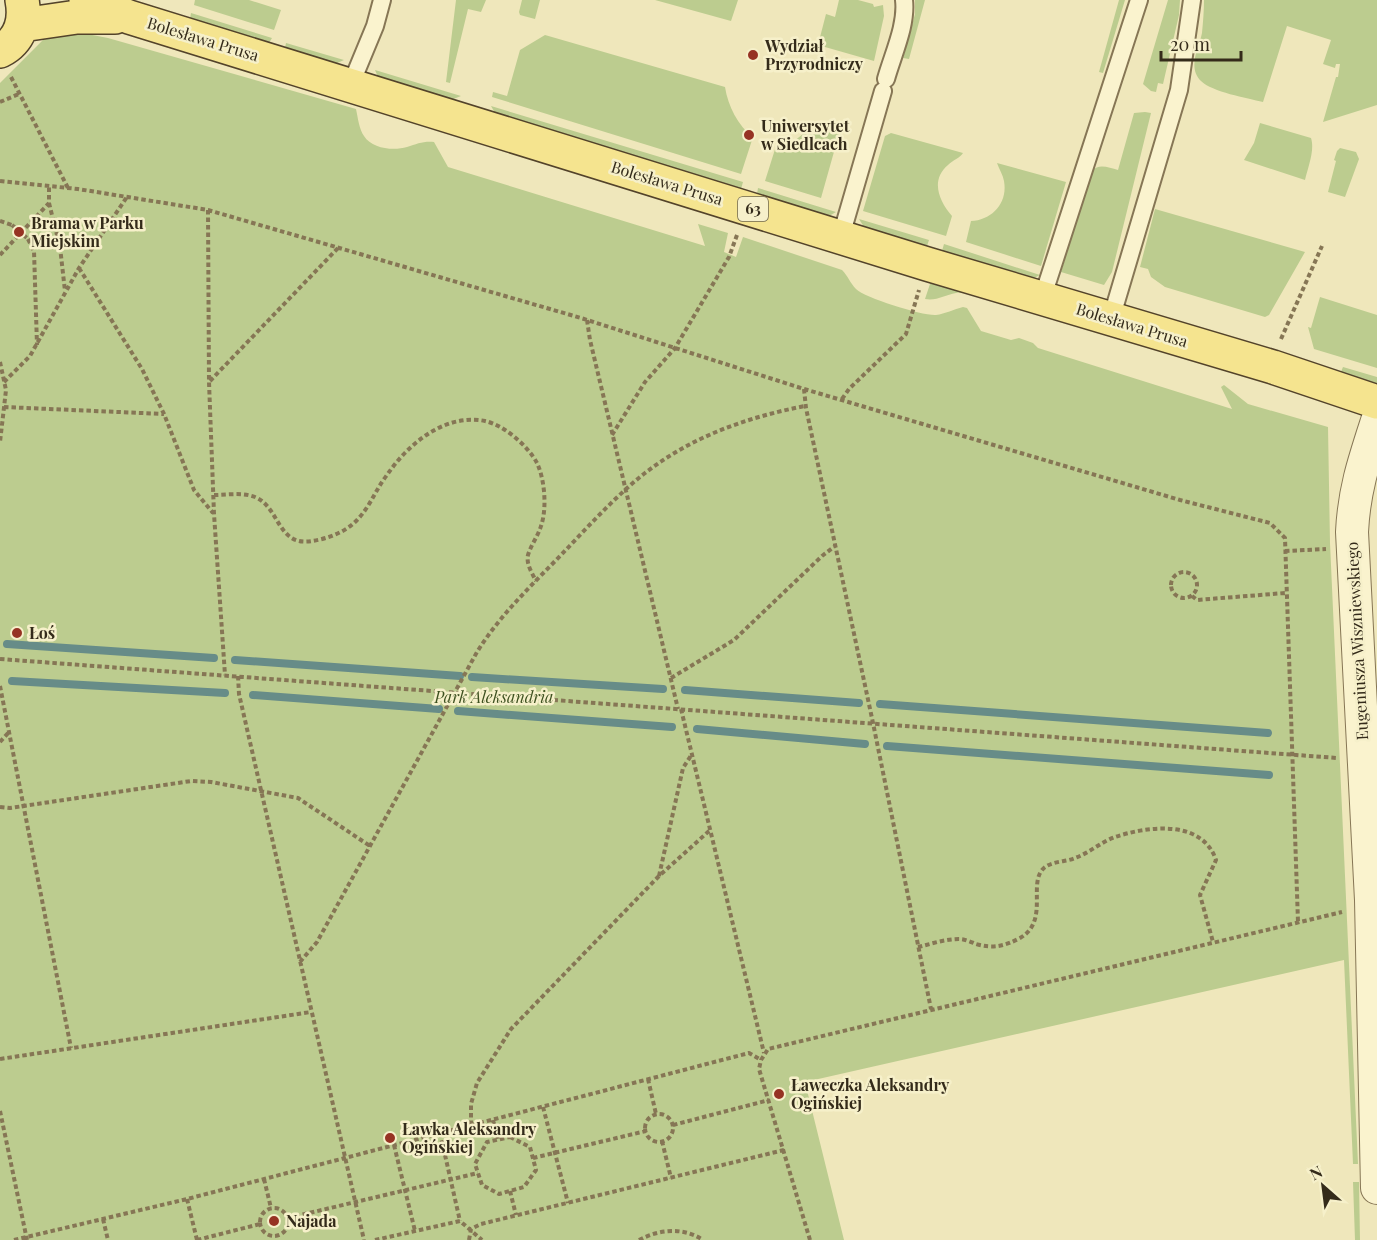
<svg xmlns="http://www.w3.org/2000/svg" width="1377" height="1240" viewBox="0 0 1377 1240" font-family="'Playfair Display',serif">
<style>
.green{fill:#bccc8f}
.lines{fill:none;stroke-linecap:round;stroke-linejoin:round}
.stream{stroke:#678c88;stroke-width:8}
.lane-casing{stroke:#867655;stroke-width:20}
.street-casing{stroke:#867655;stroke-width:34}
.primary-casing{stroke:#53432a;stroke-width:36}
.path{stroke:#867655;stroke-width:4;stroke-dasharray:4.5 3;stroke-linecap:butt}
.lane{stroke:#faf3ce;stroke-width:16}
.street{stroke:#faf3ce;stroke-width:32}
.primary{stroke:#f5e48f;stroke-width:33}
.path-bridge{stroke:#867655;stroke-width:4;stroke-dasharray:4.5 3;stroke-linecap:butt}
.poi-dot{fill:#963323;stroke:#f6f0ca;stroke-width:2}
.labels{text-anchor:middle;stroke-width:5;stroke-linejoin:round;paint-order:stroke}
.shield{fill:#f6f0ca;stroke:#6e664f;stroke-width:1.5}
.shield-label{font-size:15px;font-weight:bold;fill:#342b1a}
.street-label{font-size:16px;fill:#342b1a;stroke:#f6f0ca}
.poi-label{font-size:16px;font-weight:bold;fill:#342b1a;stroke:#f6f0ca;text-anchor:start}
.park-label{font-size:16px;font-style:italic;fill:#3e5120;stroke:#f6f0ca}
</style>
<rect width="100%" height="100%" fill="#efe7bb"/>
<!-- green -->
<path class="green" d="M195 0H249L281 10 274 30 194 5Z
M456 0H486L481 12 468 9 450 83 446 82Z
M522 0H540L535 19 520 15 519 12Z
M655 0H738L731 21Z
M839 0H858L873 4 874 7 883 5 884 16 874 61 818 45 826 14 835 17Z
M915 0H925L909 59 903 58 915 14Z
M1119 0H1125L1103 73 1099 72Z
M1168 0H1180L1179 15 1163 84 1158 83 1156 92 1151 91 1143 84Z
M1204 0H1377V105L1323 122 1336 77H1338L1340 64H1336L1335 68 1323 64 1331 40 1287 26 1263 102C1247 98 1212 92 1201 81 1187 67 1199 48 1202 33 1203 22 1204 11 1204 0Z
M191 13 272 38 269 43 190 19Z
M82 33 108 38 356 109C358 118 359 129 364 136 372 149 394 151 407 147 417 144 423 141 434 142L448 167 705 246 698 224 728 233 724 252 736 257 743 237 842 270C848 276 850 283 856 289 865 298 923 316 936 315 945 314 954 309 963 307L967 308 981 331 1011 340 1019 338 1033 343 1038 348 1232 409 1221 387 1224 385 1248 404 1328 427 1330 543 1358 1164H1353L1344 960 805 1082 844 1240H0V83L43 40C54 33 68 34 82 33Z
M545 35 725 87C728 106 738 126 753 137L741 174 492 97 493 92 507 96 520 50Z
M286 43 344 60 335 64 285 48Z
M375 70 461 96 451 100 378 77Z
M491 106 743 182 741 189 495 113Z
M1145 112 1151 113 1112 272 1104 285 1061 272 1092 171C1099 163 1109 168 1118 170L1134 113Z
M820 121 841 127 821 198 765 181 777 143 794 141Z
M1260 123 1311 138C1315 150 1308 167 1305 180L1244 160 1254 143Z
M891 133 963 153C960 158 953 160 948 165 930 180 939 201 952 216L946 236 863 211 885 136Z
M1340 148 1356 152 1359 159 1345 197 1328 192 1336 161 1334 160 1337 151Z
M997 163 1066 182 1041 266 966 242 971 221C992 220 1008 203 1004 181 1003 175 999 169 997 163Z
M758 188 836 212 829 216 757 194Z
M1155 209 1305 252 1269 315 1265 317 1165 287 1151 277 1148 269 1140 267Z
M859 219 929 240 927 246 864 227Z
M944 244 1040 275 1034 278H1028L942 251Z
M931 281 972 293C967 293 961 292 956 293 945 295 937 301 925 299Z
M1320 297 1377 315V368L1314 349 1308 327 1311 328Z
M1343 367 1377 377V386L1340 374Z
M1353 1182H1359L1360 1240H1355Z"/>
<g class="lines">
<!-- stream -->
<path class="stream" d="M7 644 214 658
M235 660 460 676
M472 677 663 689
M12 681 225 693
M685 690 859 703
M253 695 439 709
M880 704 1268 733
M458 711 672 727
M697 729 865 744
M887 746 1269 775"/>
<!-- lane casing -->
<g class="lane-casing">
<path id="lane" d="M886 79C893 54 907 25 904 0
M351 84 375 26 382 0
M841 236 883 91
M1042 299 1139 0
M1111 319 1179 90 1192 0"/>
</g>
<!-- street casing -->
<g class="street-casing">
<path id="street" d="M1377 421C1364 461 1354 490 1352 532L1371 900 1377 1188"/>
</g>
<!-- primary casing -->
<g class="primary-casing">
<path id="primary" d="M86 0 129 17 927 264 1273 367 1377 402
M22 25 77 17H115
M0 51C20 41 26 21 22 0"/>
</g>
<!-- path -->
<path class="path" d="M11 77 68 188
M0 102 19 94
M0 181 78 189 208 210 581 318 804 389 1180 500 1270 523 1285 538 1298 922
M49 203 60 247 65 291
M208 210 209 382 214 514 225 675
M0 221 12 225
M28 239 34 251 37 345
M0 255 49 203V186
M79 268 142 369 164 414 194 490 213 513
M587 320 590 340 678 709
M1281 339 1322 246
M0 362 6 390 0 442
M210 381 338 248
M4 382 30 356 79 268 127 197
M804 389 806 408 873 723 931 1009
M842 399 849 389 906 334 919 290
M4 407 164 414
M612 435 645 382 675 348 729 257 737 235
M214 495C227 495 242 492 255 497 280 507 277 547 312 541 326 539 343 533 354 523 370 508 374 492 387 475 408 444 445 413 485 421 504 425 528 446 537 463 545 480 547 509 541 526 538 536 531 545 528 555 526 564 532 573 536 581
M1285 551 1326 549
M1171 585a13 13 0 1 1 26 0a13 13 0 1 1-26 0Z
M1192 596 1197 600 1285 593
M0 659 1337 758
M238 676 239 694 364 1240
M671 678 734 640 822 556 835 546
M0 686 71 1048
M681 709 764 1053
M0 742 9 732
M0 807 10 808 191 781 211 782 298 798 370 846
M659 876 683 768 692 754
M918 947C931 944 945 939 959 939 965 939 971 942 976 944 993 949 1005 946 1020 938 1050 921 1027 883 1044 868 1052 861 1066 862 1075 858 1089 853 1101 842 1115 837 1148 826 1202 819 1216 860L1200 895 1213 942
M300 962 317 942 477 652C500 615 531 586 561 555 582 533 603 510 625 490 677 442 738 419 805 406
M0 1059 311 1012
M648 1079 656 1114
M543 1107 568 1203
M0 1111 27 1240
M645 1128a14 14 0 1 1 28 0a14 14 0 1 1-28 0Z
M493 1120 498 1139
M471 1125V1104L477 1083 511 1029 659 876 709 831
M673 1125 769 1100
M440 1133 460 1221
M510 1137 530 1147 536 1170 524 1187 499 1194 482 1185 475 1164 487 1142Z
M662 1141 671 1178
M394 1145 415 1231
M533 1158 646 1131
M264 1179 271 1208
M510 1191 516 1215
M187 1199 197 1240
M260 1222a14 14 0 1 1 28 0a14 14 0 1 1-28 0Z
M288 1218 478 1173
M103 1219 108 1240
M14 1240 187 1199 749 1053 761 1060
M197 1240 260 1224
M375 1240 460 1221 482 1240
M469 1240 471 1229 481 1224 784 1150
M639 1240C660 1229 683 1227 703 1240
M810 1240 759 1069 761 1060 768 1049 1342 912"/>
<!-- lane -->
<use href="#lane" class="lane"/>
<!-- street -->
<use href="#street" class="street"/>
<!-- primary -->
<use href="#primary" class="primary"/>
<!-- path-bridge -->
<path class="path-bridge" d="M12 225 28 239"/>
</g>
<!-- markers -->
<g class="poi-dot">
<circle cx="753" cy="55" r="6"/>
<circle cx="749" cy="135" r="6"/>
<circle cx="19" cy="232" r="6"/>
<circle cx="17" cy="633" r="6"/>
<circle cx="779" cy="1094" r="6"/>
<circle cx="390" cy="1138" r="6"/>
<circle cx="274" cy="1221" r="6"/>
</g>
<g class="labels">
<!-- shield labels -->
<rect class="shield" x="738" y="197" width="30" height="24" rx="4.5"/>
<g class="shield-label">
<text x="753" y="214">63</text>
</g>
<!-- street labels -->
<g class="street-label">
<text transform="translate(203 39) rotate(17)" y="6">Bolesława Prusa</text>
<text transform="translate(667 183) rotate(17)" y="6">Bolesława Prusa</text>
<text transform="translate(1132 325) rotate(17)" y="6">Bolesława Prusa</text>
<text transform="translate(1357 641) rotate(-93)" y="6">Eugeniusza Wiszniewskiego</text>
</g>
<!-- poi labels -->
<g class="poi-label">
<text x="765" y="52">Wydział<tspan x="765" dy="18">Przyrodniczy</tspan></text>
<text x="761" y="132">Uniwersytet<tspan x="761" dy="18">w Siedlcach</tspan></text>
<text x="31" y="229">Brama w Parku<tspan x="31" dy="18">Miejskim</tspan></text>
<text x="29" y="639">Łoś</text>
<text x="791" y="1091">Ławeczka Aleksandry<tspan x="791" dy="18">Ogińskiej</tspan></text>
<text x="402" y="1135">Ławka Aleksandry<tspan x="402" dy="18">Ogińskiej</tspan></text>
<text x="286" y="1227">Najada</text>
</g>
<!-- park labels -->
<g class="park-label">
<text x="494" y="703">Park Aleksandria</text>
</g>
</g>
<!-- north arrow -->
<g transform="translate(1323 1186) rotate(332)" stroke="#f6f0ca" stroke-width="4.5" paint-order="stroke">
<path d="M0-4.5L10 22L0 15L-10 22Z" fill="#342b1a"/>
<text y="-9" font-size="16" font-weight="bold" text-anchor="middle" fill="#342b1a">N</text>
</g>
<!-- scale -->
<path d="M1161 51v9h80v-9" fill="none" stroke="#342b1a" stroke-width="3"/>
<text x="1170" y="51" font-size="18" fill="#342b1a" stroke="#f6f0ca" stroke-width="4.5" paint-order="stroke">20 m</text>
</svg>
